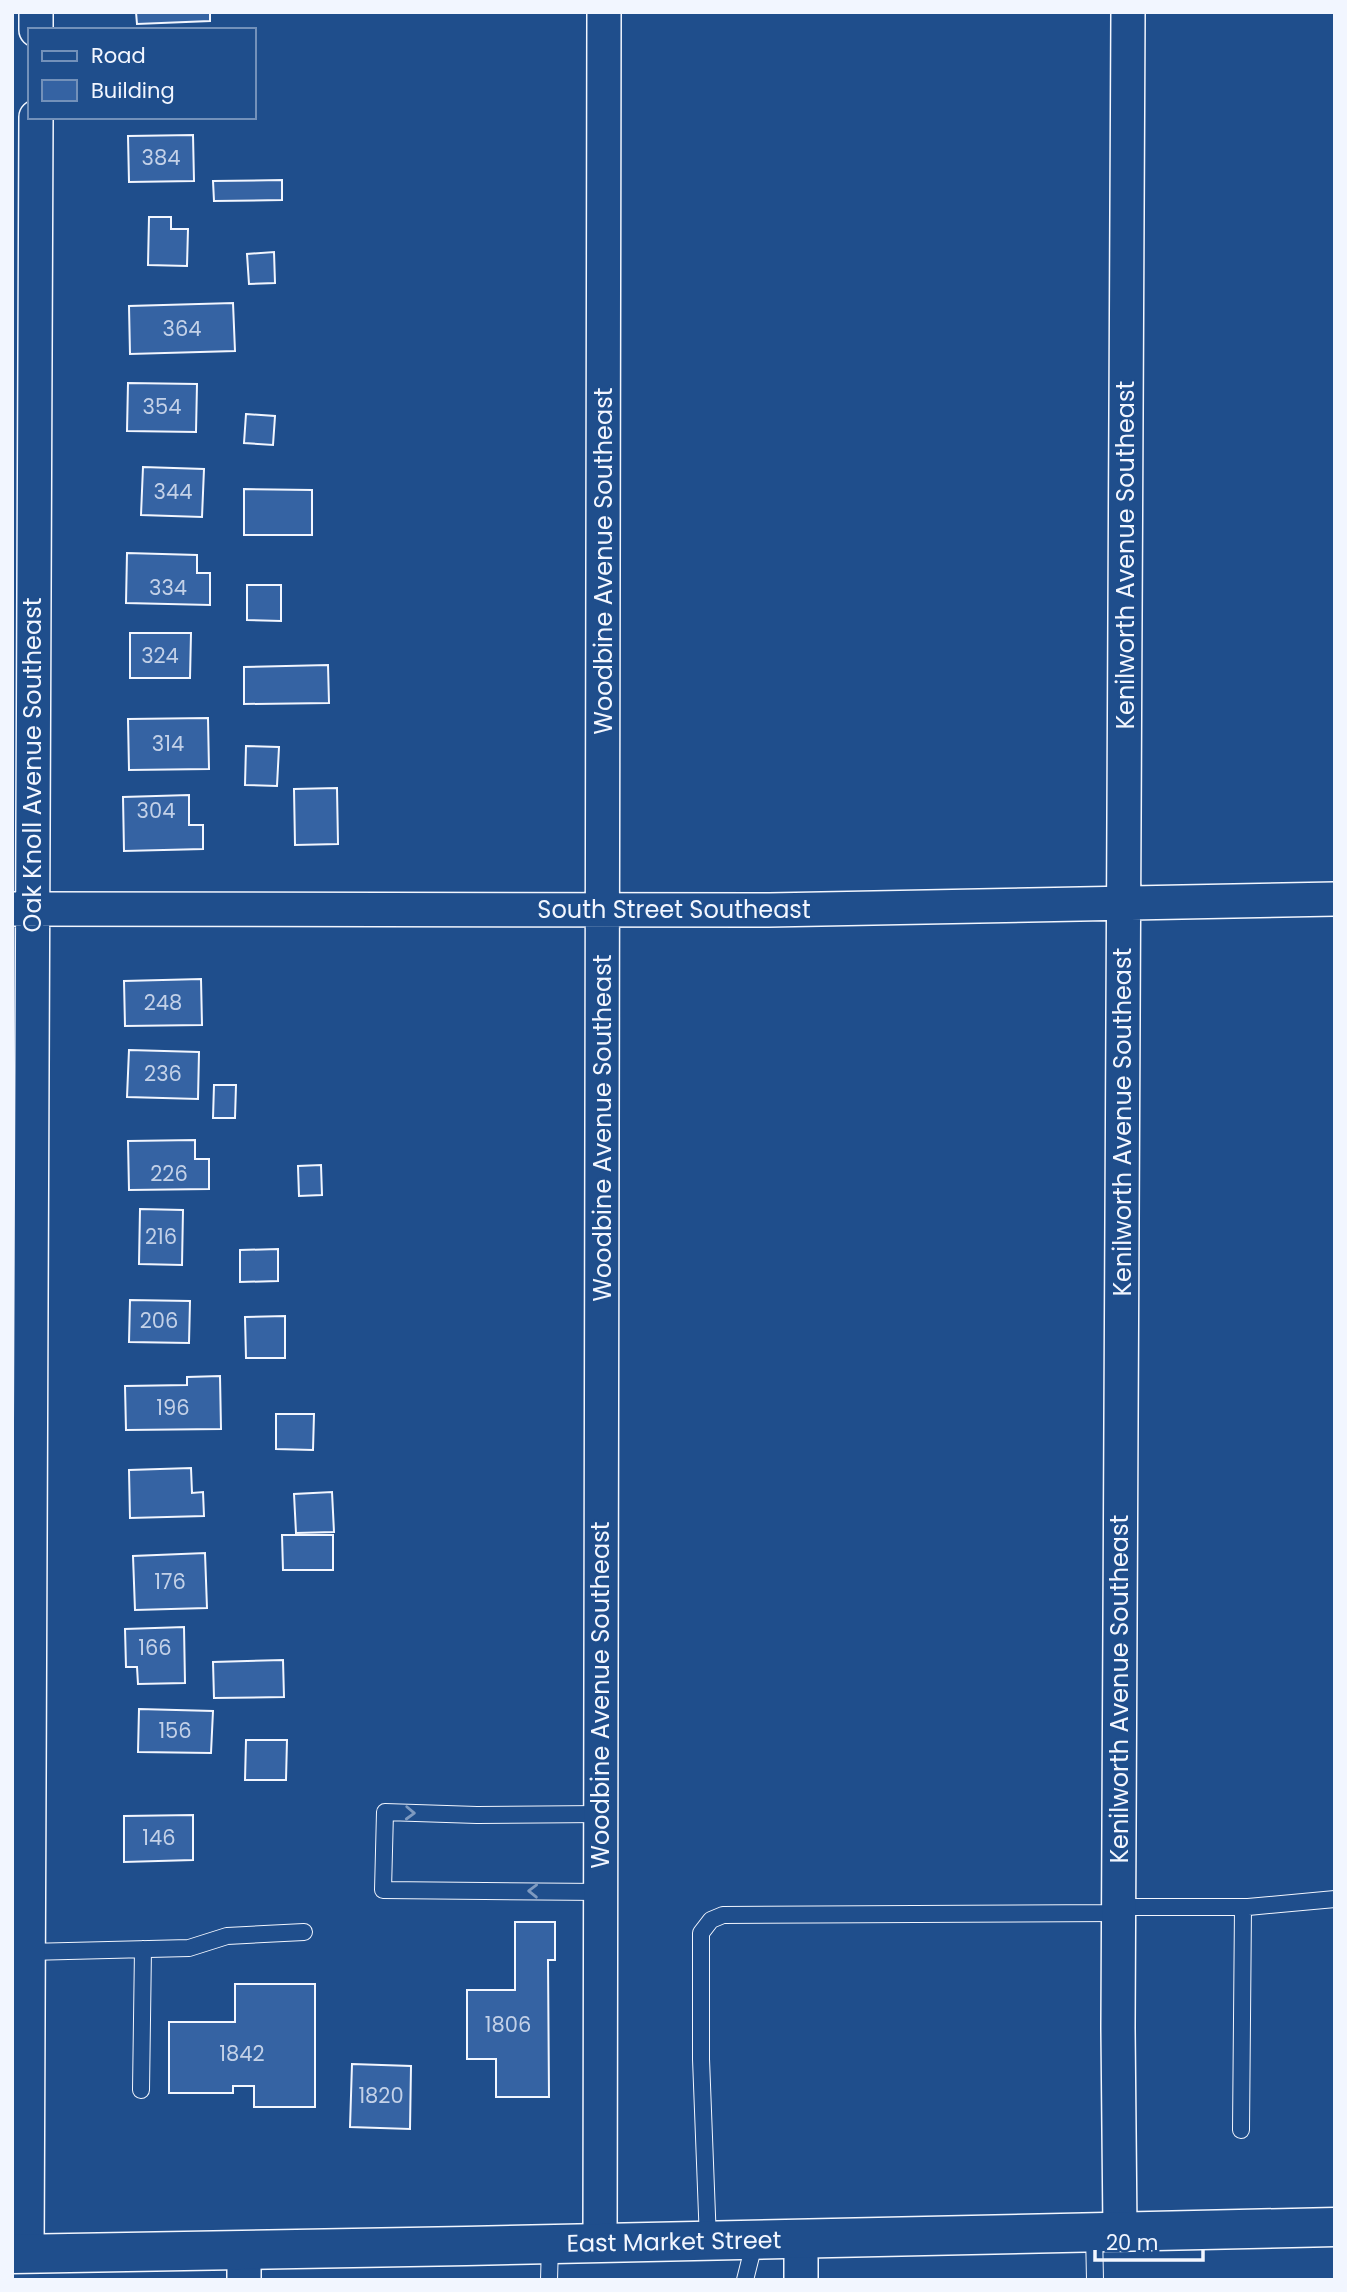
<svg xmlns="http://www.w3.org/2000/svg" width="1347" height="2292" viewBox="0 0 1347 2292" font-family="Poppins,sans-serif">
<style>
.building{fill:#3563a3;stroke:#f2f6ff;stroke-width:2}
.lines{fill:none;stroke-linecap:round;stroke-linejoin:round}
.lane-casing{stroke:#f2f6ff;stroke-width:18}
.street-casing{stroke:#f2f6ff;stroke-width:36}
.primary-casing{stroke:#f2f6ff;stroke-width:41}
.lane{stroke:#1f4e8c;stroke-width:16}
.street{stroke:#1f4e8c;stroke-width:33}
.primary{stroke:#1f4e8c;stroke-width:38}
.oneway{stroke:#7e9ac0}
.labels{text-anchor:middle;stroke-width:5;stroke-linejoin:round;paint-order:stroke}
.number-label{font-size:21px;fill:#c3d1e8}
.street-label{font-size:24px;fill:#f2f6ff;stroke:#1f4e8c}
</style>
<rect width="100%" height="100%" fill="#1f4e8c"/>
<!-- building -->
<path class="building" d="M136 12H210V21L137 24Z
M193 135 194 181 129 182 128 136Z
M282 180V200L214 201 213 181Z
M149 217H171V229H188L187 266 148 265Z
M274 252 275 283 249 284 247 254Z
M233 303 235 351 130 354 129 306Z
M128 383 197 384 196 432 127 431Z
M246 414 275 416 273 445 244 443Z
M143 467 204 469 202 517 141 515Z
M244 489 312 490V535H244Z
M127 553 197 555V573H210V605L126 603Z
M247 585H281V621L247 620Z
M130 633H191L190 678H130Z
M328 665 329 703 244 704V667Z
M208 718 209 769 129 770 128 719Z
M246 746 279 747 277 786 245 785Z
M337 788 338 844 295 845 294 789Z
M189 795V825H203V849L124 851 123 797Z
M201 979 202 1025 125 1026 124 981Z
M129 1050 199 1052 198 1099 127 1097Z
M214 1085H236L235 1118H213Z
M195 1140V1159H209V1189L129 1190 128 1141Z
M321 1165 322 1195 299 1196 298 1166Z
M140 1209 183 1210 182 1265 139 1264Z
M278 1249V1281L240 1282V1250Z
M130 1300 190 1301 189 1343 129 1342Z
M285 1316V1358H246L245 1317Z
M220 1376 221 1429 126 1430 125 1386 187 1385V1377Z
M276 1414H314L313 1450 276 1449Z
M191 1468 192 1493 203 1492 204 1516 130 1518 129 1470Z
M332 1492 334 1532 296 1533 294 1494Z
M282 1535H333V1570H283Z
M205 1553 207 1608 135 1610 133 1556Z
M184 1627 185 1683 138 1684 137 1667H126L125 1629Z
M283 1660 284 1697 214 1698 213 1662Z
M139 1709 213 1711 211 1753 138 1752Z
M246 1740H287L286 1780H245Z
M193 1815V1860L124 1862V1816Z
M515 1922H555V1960H548L549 2097H496V2059H467V1990H515Z
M235 1984H315V2107H254V2086H233V2093H169V2022H235Z
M352 2064 411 2066 410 2129 350 2127Z"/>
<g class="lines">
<!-- lane casing -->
<g class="lane-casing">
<path id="lane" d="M601 1892 383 1890 385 1812 477 1815 601 1814
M1119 1907H1248L1335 1899
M28 1952 189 1948 227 1936 304 1932
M141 2090 143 1949
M1241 2130 1243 1907
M1094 2232 1095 2280
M708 2241 701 2059V1933L711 1920 723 1915 1118 1913
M549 2280 550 2245
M745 2280 755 2240"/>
</g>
<!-- street casing -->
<g class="street-casing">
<path id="street" d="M36 30V12
M12 909 769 910 1335 899
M1120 2231 1118 2028 1128 12
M801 2239V2280
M600 2243 604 12
M244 2251V2280
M27 2254 36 117"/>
</g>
<!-- primary casing -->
<g class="primary-casing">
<path id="primary" d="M12 2254 466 2246 1335 2227"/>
</g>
<!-- lane -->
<use href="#lane" class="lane"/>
<!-- street -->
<use href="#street" class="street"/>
<!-- primary -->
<use href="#primary" class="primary"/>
</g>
<!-- one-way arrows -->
<defs><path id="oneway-chevron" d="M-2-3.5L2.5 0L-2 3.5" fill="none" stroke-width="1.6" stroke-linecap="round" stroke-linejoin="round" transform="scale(1.75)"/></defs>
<g class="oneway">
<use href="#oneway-chevron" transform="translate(410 1813) rotate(2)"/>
<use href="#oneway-chevron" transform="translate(533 1891) rotate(-179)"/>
</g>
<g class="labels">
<!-- number labels -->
<g class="number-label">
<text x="161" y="165">384</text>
<text x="182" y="336">364</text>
<text x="162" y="414">354</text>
<text x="173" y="499">344</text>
<text x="168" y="595">334</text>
<text x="160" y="663">324</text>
<text x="168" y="751">314</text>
<text x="156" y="818">304</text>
<text x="163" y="1010">248</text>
<text x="163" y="1081">236</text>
<text x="169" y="1181">226</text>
<text x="161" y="1244">216</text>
<text x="159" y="1328">206</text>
<text x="173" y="1415">196</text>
<text x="170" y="1589">176</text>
<text x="155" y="1655">166</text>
<text x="175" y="1738">156</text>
<text x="159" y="1845">146</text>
<text x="508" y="2032">1806</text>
<text x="242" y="2061">1842</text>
<text x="381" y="2103">1820</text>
</g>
<!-- street labels -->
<g class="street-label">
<text transform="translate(1126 555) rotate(-90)" y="8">Kenilworth Avenue Southeast</text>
<text transform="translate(604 561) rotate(-90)" y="8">Woodbine Avenue Southeast</text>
<text transform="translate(33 765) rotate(-90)" y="8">Oak Knoll Avenue Southeast</text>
<text x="674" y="918">South Street Southeast</text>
<text transform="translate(1123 1122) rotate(-90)" y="8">Kenilworth Avenue Southeast</text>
<text transform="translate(603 1128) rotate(-90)" y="8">Woodbine Avenue Southeast</text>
<text transform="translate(1120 1689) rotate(-90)" y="8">Kenilworth Avenue Southeast</text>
<text transform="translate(601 1695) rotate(-90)" y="8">Woodbine Avenue Southeast</text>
<text transform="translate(674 2242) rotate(-1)" y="8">East Market Street</text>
</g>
</g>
<!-- border -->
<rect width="1347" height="2292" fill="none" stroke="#f2f6ff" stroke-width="28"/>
<!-- legend -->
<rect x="28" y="28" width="228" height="91" fill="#1f4e8c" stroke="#7391ba" stroke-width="2"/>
<rect x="42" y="51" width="35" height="10" fill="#1f4e8c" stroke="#7391ba" stroke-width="2"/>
<text x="91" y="63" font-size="21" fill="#f2f6ff">Road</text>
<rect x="42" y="80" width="35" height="21" fill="#3563a3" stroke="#7391ba" stroke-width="2"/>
<text x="91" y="98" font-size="21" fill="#f2f6ff">Building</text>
<!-- scale -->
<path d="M1095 2250v10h108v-10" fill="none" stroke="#f2f6ff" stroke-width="3.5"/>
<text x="1106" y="2250" font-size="21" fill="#f2f6ff" stroke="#1f4e8c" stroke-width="5" paint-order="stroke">20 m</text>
</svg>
